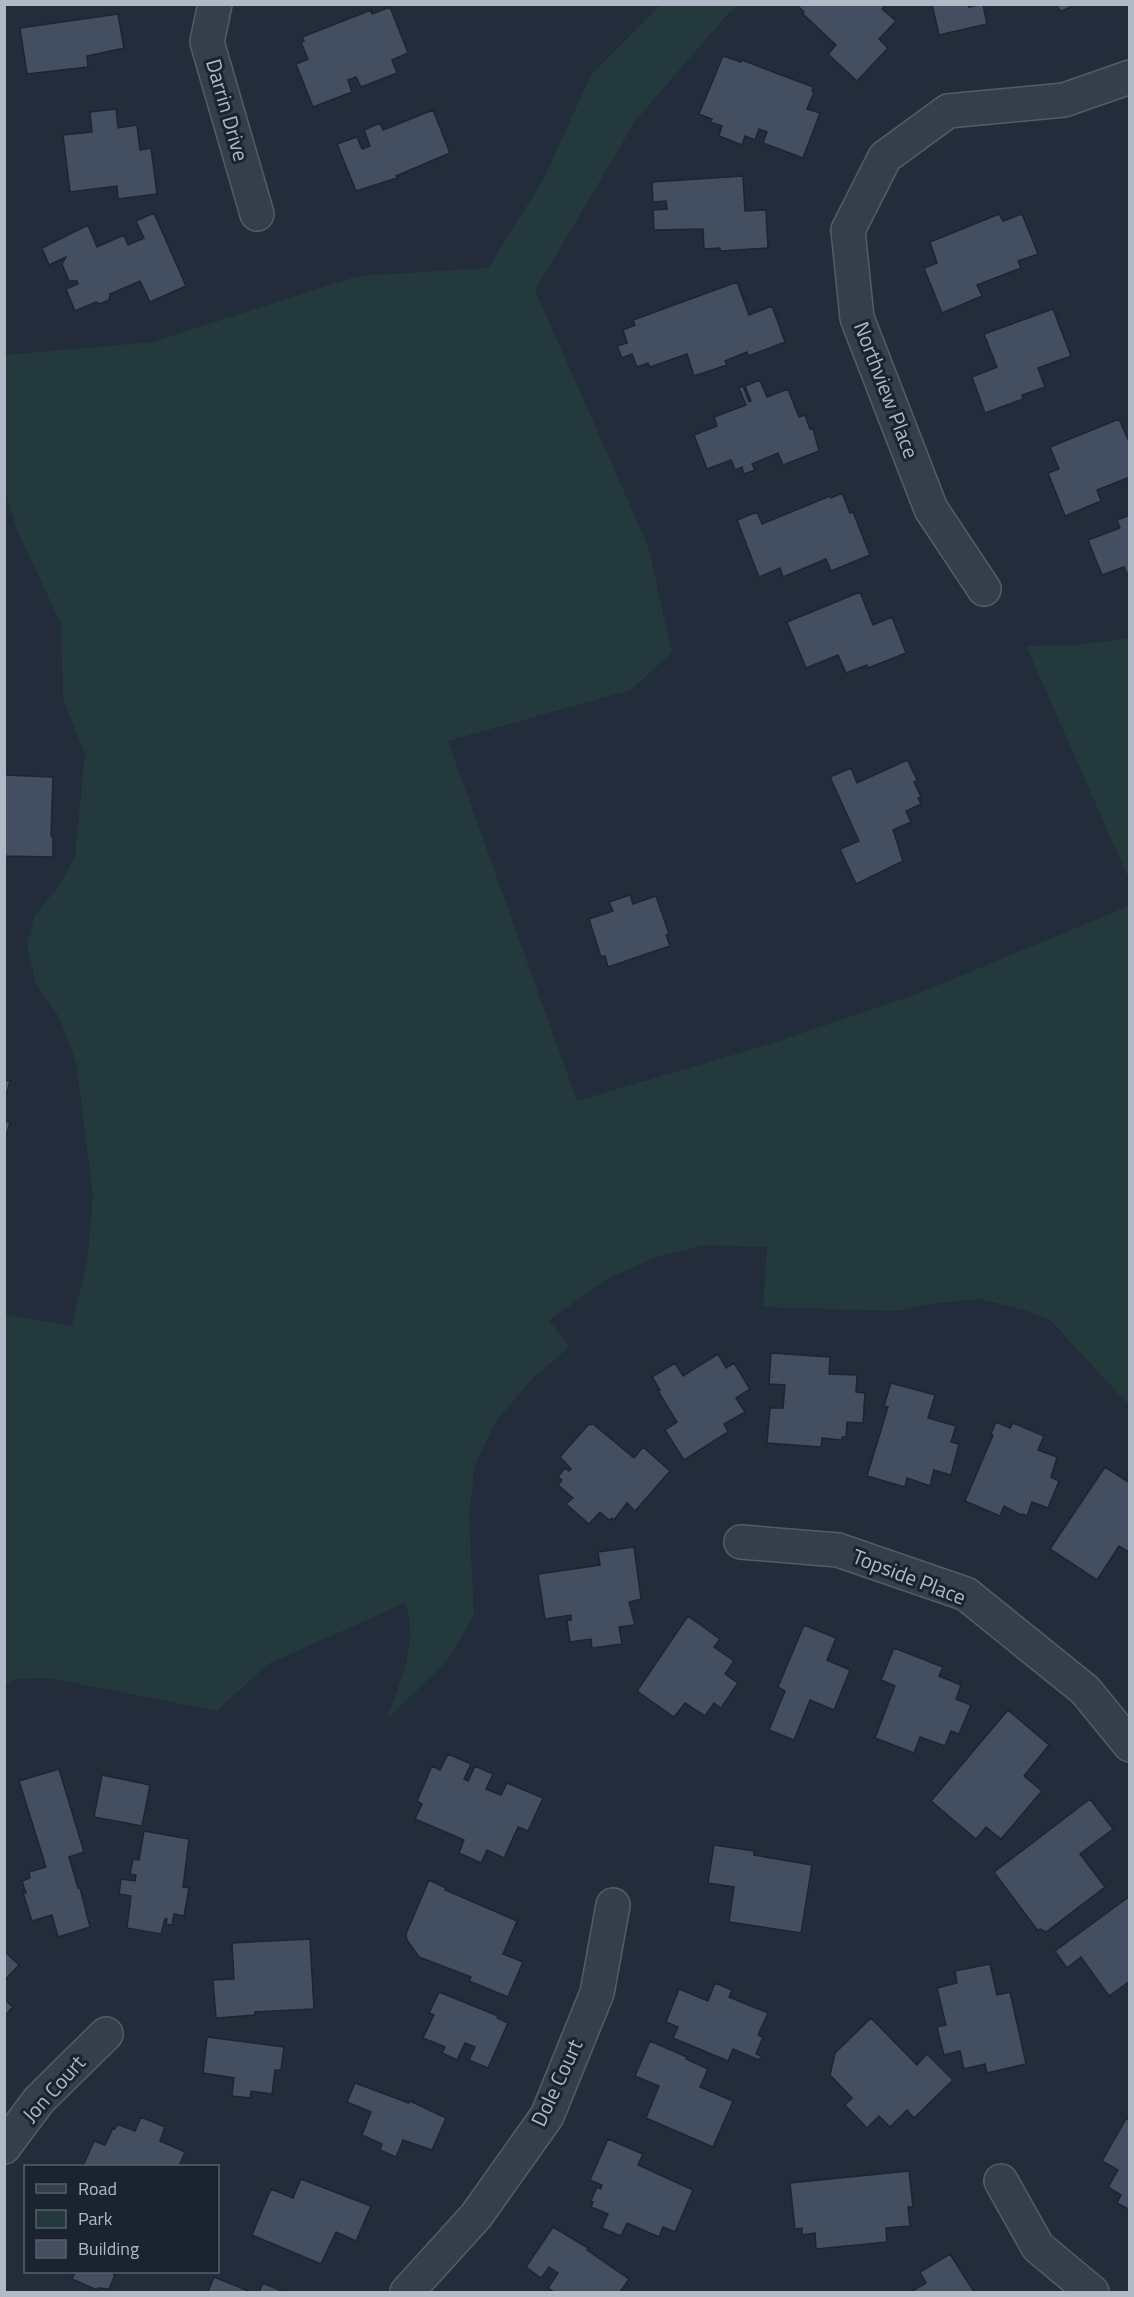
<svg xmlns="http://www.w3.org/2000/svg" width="1134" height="2297" viewBox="0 0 1134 2297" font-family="'Titillium Web',sans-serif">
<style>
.green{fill:#24393c}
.building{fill:#434f60;stroke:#1d2532;stroke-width:1.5}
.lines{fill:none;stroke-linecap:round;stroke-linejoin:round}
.street-casing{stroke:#545c69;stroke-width:36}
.street{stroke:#353e4b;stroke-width:33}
.labels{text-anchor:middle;stroke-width:6;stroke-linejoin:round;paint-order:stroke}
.street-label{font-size:21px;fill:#b1b9c7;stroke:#1b2330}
</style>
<rect width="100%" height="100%" fill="#222c3b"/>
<!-- green -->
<path class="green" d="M661 4 739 5 726 16 636 120 535 290 648 546 672 652 631 690 448 741 577 1101 773 1043 914 995 1129 906V1401L1126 1402 1050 1320 1027 1311 980 1299 930 1304 897 1311 763 1307 767 1247 705 1245 656 1257 609 1278 549 1320 569 1347 532 1379 496 1421 475 1465 469 1514 474 1616 448 1660 387 1719C400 1680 419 1644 405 1603L268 1664 217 1711 49 1678 15 1679 5 1684V1314L72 1326 87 1263 93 1197 76 1062 59 1017 36 984 27 945 35 915 58 887 75 857 85 754 63 699 61 624 18 532 5 492V355L152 342 358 276 488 268 543 180 591 75Z
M1129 638H1130L1129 879 1026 646 1078 645Z"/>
<!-- building -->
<path class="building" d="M796 4H886L882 9 896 21 879 39 888 48 857 81 828 54 836 45 803 14 804 12Z
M932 4H969V7L983 4 987 24 939 35Z
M1057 4H1077L1062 11 1059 10Z
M390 7 408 53 392 60 397 73 361 87 356 77 348 80 352 92 313 107 296 64 308 59 301 42 304 41 302 37 371 10 372 14Z
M118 14 124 48 87 56 88 67 27 74 20 28Z
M723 56 741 62 742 60 813 87 812 91 814 92 807 109 820 113 803 158 763 143 767 132 759 129 755 140 745 136 742 145 719 136 722 126 710 122 712 119 699 114Z
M116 109 118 128 137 125 140 150 151 148 157 194 118 199 117 186 70 192 63 135 92 132 90 112Z
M433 110 450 153 396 176 397 178 356 191 337 144 357 137 362 149 370 146 364 130 380 123 383 130Z
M743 176 745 211 766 210 768 248 720 251V248L704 249 703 229 654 230 653 210 667 209 666 201 653 202 652 182Z
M154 213 186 286 150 302 140 281 110 294 109 300 100 304 96 302 75 311 66 289 78 284 77 281H69L62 264 66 257 49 265 42 248 88 225 97 247 124 235 128 245 144 238 136 221Z
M999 214 1003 221 1022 214 1038 254 1018 261 1021 268 977 285 982 296 942 313 924 268 937 263 930 242Z
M737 282 749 315 772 306 785 342 748 356 747 352 725 361 727 365 694 376 687 354 650 367 648 363 637 367 632 354 622 358 617 346 627 343 623 330 635 325 633 320Z
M1053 309 1071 356 1038 368 1045 387 1022 395 1023 399 985 413 972 377 997 367 984 334Z
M760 380 767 397 788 389 799 417 805 415 810 429 813 428 819 451 783 465 778 453 752 464 755 470 744 474 742 467 735 470 731 460 707 469 694 435 717 426 714 417 746 405 739 388 743 386 749 402 751 401 745 386Z
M1119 419 1130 444V477L1097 490 1101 501 1065 516 1048 473 1059 469 1050 447Z
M842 493 850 513 853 512 870 555 831 571 826 559 783 577 780 568 759 577 737 520 757 512 762 524 830 496 831 498Z
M1130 515V580L1124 567 1102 575 1088 540 1120 528 1117 520Z
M860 592 873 625 892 617 906 653 868 668 867 665 846 673 838 655 806 668 787 622Z
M905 761H908L917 780 914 782 921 797 918 798 921 804 906 811 911 822 893 830 903 861 856 884 840 849 859 841 830 777 851 768 857 783Z
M4 775 53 777 51 836 53 837V857L4 856Z
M630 895 633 904 656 896 669 934 666 935 670 946 608 967 605 956 601 957 589 919 613 911 609 902Z
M4 1080 10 1081 4 1103Z
M4 1121 10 1122 4 1143Z
M771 1353 830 1357 829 1374 857 1375 856 1392 865 1393 863 1423 847 1422 846 1437H842V1440L822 1438 821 1447 767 1443 770 1408H783L785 1385 769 1384Z
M718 1354 726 1368 734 1363 750 1389 736 1398 745 1412 724 1424 728 1432 684 1460 665 1430 677 1422 658 1391 660 1390 652 1377 675 1363 683 1376Z
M891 1383 935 1395 928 1418 956 1426 951 1442 959 1444 951 1475 934 1470 930 1486 907 1478 905 1487 867 1476 888 1407 884 1406Z
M996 1422 1010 1428 1013 1423 1044 1436 1038 1450 1057 1457 1051 1477 1059 1481 1048 1508 1032 1502 1027 1516 1022 1514 1021 1515 1004 1506 1000 1516 965 1501 993 1435 991 1434Z
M593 1424 634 1458 643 1447 670 1471 635 1511 627 1503 614 1520 612 1518 609 1520 600 1512 589 1524 566 1504 573 1498 558 1485 562 1480 558 1477 565 1468 569 1471 571 1469 560 1457 588 1425Z
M1105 1467 1130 1483V1553L1119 1546 1097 1580 1050 1549Z
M634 1547 641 1599 629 1602 635 1625 619 1627 622 1644 592 1648 591 1639 570 1642 567 1620H571V1615L545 1619 538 1574 600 1565 598 1552Z
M688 1616 720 1639 714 1647 734 1661 725 1674 738 1683 721 1708 714 1703 705 1716 685 1703 674 1717 637 1691Z
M804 1625 836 1638 827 1660 850 1670 834 1710 810 1700 794 1740 769 1730 785 1691 778 1687Z
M894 1648 943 1667 939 1676 961 1685 956 1699 971 1705 959 1734 951 1731 945 1746 920 1737 914 1753 875 1738 895 1686 881 1680Z
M1008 1710 1049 1745 1024 1776 1042 1791 1001 1839 986 1827 976 1839 931 1801Z
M448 1754 471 1764 464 1779 468 1781 475 1766 493 1774 486 1789 501 1795 507 1783 543 1798 528 1831 518 1827 504 1858 487 1850 481 1863 459 1853 464 1840 415 1819 422 1804 417 1801 432 1766 440 1770Z
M59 1769 84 1852 69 1857 78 1888H80L90 1927 58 1937 52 1915 32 1921 23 1893H26L22 1881 30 1878 29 1872 46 1867 19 1781Z
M102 1775 150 1785 142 1826 94 1817Z
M1090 1799 1113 1829 1080 1854 1105 1887 1046 1932 1040 1929 1038 1931 994 1872Z
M144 1831 189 1839 183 1887 189 1888 184 1916 174 1914 172 1925 166 1924 167 1919H165L161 1934 127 1928 131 1896 119 1894 121 1879 135 1881 136 1875 130 1874 133 1859 139 1860Z
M714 1845 754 1851V1855L812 1865 801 1933 729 1922 734 1887 708 1883Z
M429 1880 446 1888 445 1890 517 1921 503 1954 523 1962 508 1997 469 1981 471 1977 419 1957 407 1940 406 1934Z
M1130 1896V1981L1109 1996 1081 1957 1067 1968 1055 1951Z
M310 1939 314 2009 255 2012V2015L216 2018 213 1980 234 1979 232 1943Z
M4 1951 19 1965 4 1981Z
M990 1964 997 1995 1010 1992 1026 2064 987 2073 985 2064 964 2069 960 2051 944 2055 937 2027 946 2025 937 1988 957 1983 955 1971Z
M715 1983 732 1990 729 1997 768 2013 758 2035 763 2037 756 2054 761 2056 759 2060 733 2049 728 2061 673 2038 678 2027 666 2022 679 1989 708 2001Z
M439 1992 498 2016 497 2018 508 2023 488 2068 469 2060 475 2047 465 2043 457 2060 442 2053 445 2047 423 2038 434 2015 429 2013Z
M4 1999 13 2007 4 2016Z
M871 2018 917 2065 927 2054 953 2080 914 2118 907 2110 890 2127 879 2116 867 2128 845 2105 852 2098 830 2075 835 2053Z
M207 2037 284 2047 281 2070H275L272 2094 251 2091 250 2098 232 2096 234 2078 203 2073Z
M650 2041 687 2057 686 2059 708 2069 700 2087 733 2101 713 2147 646 2118 659 2086 635 2076Z
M355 2083 409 2103 410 2101 446 2118 432 2150 403 2140 396 2157 380 2150 382 2144 362 2135 371 2112 347 2102Z
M141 2117 165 2127 160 2141 185 2152 179 2166H83L94 2141 105 2145 113 2128 115 2129 117 2124 135 2131Z
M1126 2119 1130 2120V2210L1117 2203 1121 2195 1108 2187 1118 2170 1102 2161Z
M608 2139 643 2154 638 2165 693 2190 675 2232 663 2227 659 2237 627 2223 621 2236 602 2228 608 2214 591 2207 593 2202 591 2201 597 2187 601 2189 602 2185 590 2180Z
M909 2171 913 2207H908L910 2226 886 2228 887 2242 816 2249 815 2233 802 2235V2228L795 2229 790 2183Z
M301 2179 371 2206 356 2241 336 2232 321 2264 252 2235 271 2189 293 2198Z
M553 2227 588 2248 587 2250 629 2279 620 2292H554L548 2288 558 2273 549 2267 541 2278 526 2267Z
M950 2254 974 2292H911L926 2283 920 2272Z
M75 2272H110L115 2275 109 2289 98 2288 97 2290 72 2279Z
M214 2277 251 2292H208Z
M263 2283 284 2292H259Z"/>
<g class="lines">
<!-- street casing -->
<g class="street-casing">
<path id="street" d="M215 4 207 42 257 214
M984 589 931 509 857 318 848 230 885 157 948 111 1064 100 1130 77
M741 1542 838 1550 966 1594 1085 1690 1130 1745
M4 2147 39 2100 106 2034
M1001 2181 1038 2247 1092 2292
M407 2292 476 2216 547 2116 597 1993 613 1905"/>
</g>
<!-- street -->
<use href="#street" class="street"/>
</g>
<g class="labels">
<!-- street labels -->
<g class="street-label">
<text transform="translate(227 110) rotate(74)" y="7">Darrin Drive</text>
<text transform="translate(886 390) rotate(69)" y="7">Northview Place</text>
<text transform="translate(909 1577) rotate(21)" y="7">Topside Place</text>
<text transform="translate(557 2083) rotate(-65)" y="7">Dole Court</text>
<text transform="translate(54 2089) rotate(-48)" y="7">Jon Court</text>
</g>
</g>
<!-- border -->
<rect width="1134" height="2297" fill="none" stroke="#b1b9c7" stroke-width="12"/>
<!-- legend -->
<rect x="24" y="2165" width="195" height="108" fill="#1b2330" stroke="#575f6c" stroke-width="1.5"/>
<rect x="36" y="2184" width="30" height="9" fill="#353e4b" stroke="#575f6c" stroke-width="1.5"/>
<text x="78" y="2195" font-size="18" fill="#b1b9c7">Road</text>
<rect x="36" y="2210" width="30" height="18" fill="#24393c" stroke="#575f6c" stroke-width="1.5"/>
<text x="78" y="2225" font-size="18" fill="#b1b9c7">Park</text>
<rect x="36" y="2240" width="30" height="18" fill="#434f60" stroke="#575f6c" stroke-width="1.5"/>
<text x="78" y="2255" font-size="18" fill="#b1b9c7">Building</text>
</svg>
